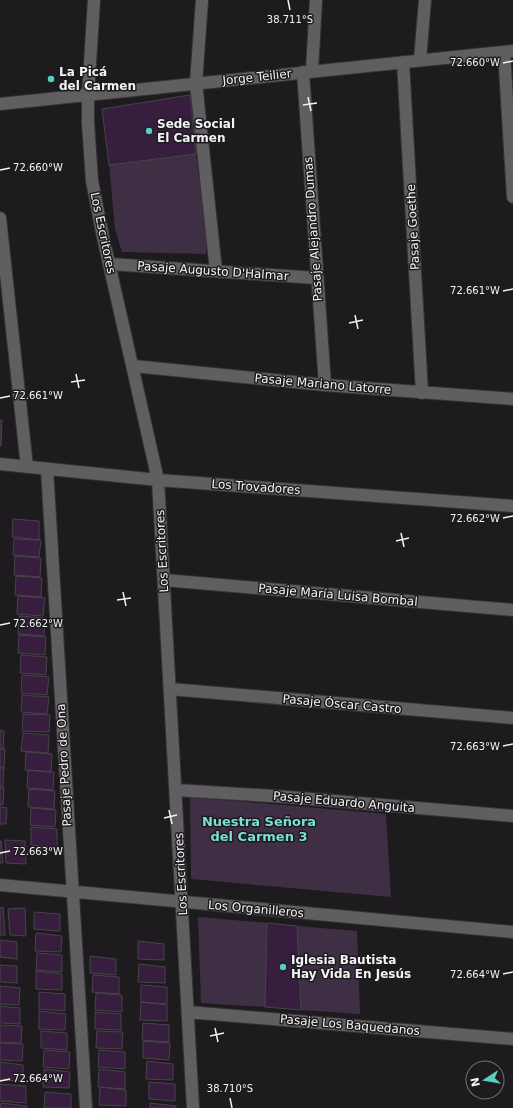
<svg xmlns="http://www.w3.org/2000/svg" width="513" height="1108" viewBox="0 0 513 1108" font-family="'DejaVu Sans',sans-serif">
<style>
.green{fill:#3f2f45}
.building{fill:#371e3f;stroke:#474448}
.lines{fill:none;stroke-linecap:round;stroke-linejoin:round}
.minor-casing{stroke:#363537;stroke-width:14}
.minor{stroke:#615e62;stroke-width:12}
.ticks{fill:none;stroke:#f4f2f4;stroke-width:1.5}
.poi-dot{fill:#58cec0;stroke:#1d1b1e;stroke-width:1.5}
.labels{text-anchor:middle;stroke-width:3;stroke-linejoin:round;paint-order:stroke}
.poi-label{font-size:12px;font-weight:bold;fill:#f4f2f4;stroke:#1d1b1e;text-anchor:start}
.street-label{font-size:12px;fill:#f4f2f4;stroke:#1d1b1e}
.neighbourhood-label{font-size:13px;font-weight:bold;fill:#79e1d4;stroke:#1d1b1e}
.ticks-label{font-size:10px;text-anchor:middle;fill:#f4f2f4;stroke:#1d1b1e;stroke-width:3;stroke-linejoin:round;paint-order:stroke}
</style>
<rect width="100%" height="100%" fill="#1d1b1e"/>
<!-- green -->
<path class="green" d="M196 154 207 236 206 254 122 252 115 229 109 165Z
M190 797 386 814 391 897 191 879Z
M198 917 267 923 265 1007 201 1003Z
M297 926 357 931 360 1014 301 1010Z"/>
<!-- building -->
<path class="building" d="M190 95 196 154 109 165 102 109Z
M0 420H2L1 446H0Z
M13 519 39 521V540L12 537Z
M14 539 41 540 39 557 13 555Z
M15 556 41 558 40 577 14 575Z
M16 576 42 578 41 597 15 595Z
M18 596 45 598 43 616 17 614Z
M19 616 45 618 44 636 18 634Z
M19 635 46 637 45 655 18 653Z
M21 655 47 657 46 675 20 673Z
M22 675 49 677 47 695 21 693Z
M22 695 49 697 47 714 21 712Z
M23 714 50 715 49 732 22 731Z
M0 730 4 731 3 749 0 748Z
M23 733 49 735 48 753 21 751Z
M0 749H5L4 768 0 767Z
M26 752 52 754 51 772 25 770Z
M0 768H4L3 787H0Z
M28 770 54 772 53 790 27 788Z
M0 788H4L3 805H0Z
M29 789 55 791 54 809 28 807Z
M0 807 7 808 6 824H0Z
M31 808 56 810 55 827 30 825Z
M31 827 57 829V848L31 845Z
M5 840 25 841 26 864 6 863Z
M0 841H1L3 863H0Z
M3 907 5 935H0V908Z
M25 908 26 936 10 935 8 909Z
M34 912 60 914V931L34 929Z
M267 923 297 926 301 1010 265 1007Z
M36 933 62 936 61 952 35 951Z
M0 940 17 942V959L0 957Z
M138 941 164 944V960L138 959Z
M37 953 62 955V972L36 970Z
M90 956 116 959V975L90 973Z
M139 964 165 967V983L138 982Z
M0 965 17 966V983L0 982Z
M36 971 62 974V990L36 989Z
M93 975 119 977V994L92 992Z
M141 985 167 987V1004L141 1002Z
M0 986 20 988 19 1005 0 1004Z
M39 992 65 994V1011L39 1009Z
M96 993 122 995V1012L95 1010Z
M141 1002 167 1005V1021L140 1020Z
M0 1006 20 1008V1024L0 1023Z
M39 1011 66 1014 65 1030 39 1029Z
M95 1012 121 1014V1030L95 1029Z
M143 1023 169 1025V1042L142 1040Z
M0 1025 22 1026 21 1043 0 1042Z
M41 1031 67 1033V1050L41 1048Z
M97 1031 123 1032 122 1049 96 1048Z
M143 1041 170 1043 169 1060 143 1058Z
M0 1043 23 1044 22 1061 0 1060Z
M44 1050 70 1052 69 1069 43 1067Z
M99 1050 125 1052V1069L98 1067Z
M147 1061 173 1064V1080L146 1079Z
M0 1062 23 1065V1081L0 1080Z
M44 1069 70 1072 69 1088 43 1087Z
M99 1069 125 1072V1089L98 1087Z
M149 1082 175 1084V1101L149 1099Z
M0 1084 26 1086V1103L0 1101Z
M100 1087 126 1090V1106L99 1105Z
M45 1092 71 1094V1108H44Z
M1 1103 27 1106V1108H0Z
M150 1103 176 1106V1108H150Z"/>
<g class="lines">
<!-- minor casing -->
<g class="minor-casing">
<path id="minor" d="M94 0 88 95V123L92 181 103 237 158 480 193 1108
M202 0 196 83 216 271
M504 52 513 197
M420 60 425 0
M403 62 422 393
M312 71 316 0
M303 72 325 385
M0 104 513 51
M0 218 27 467
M110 264 316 278
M133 366 325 385 513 399
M0 464 158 480 513 506
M47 469 86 1108
M164 580 513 610
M170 689 513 718
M176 790 288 797 513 816
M0 885 513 932
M188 1012 513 1039"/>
</g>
<!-- minor -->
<use href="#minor" class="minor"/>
</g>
<!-- ticks -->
<path class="ticks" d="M288 0 290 10M503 63 513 61M308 97 311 111M303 105 317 103M0 170 10 168M503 291 513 289M355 315 358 329M349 323 363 320M76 374 79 388M71 382 85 380M0 398 10 396M503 518 513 516M401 533 404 547M396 541 409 538M123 592 126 606M117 600 131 598M0 625 10 623M503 746 513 744M169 810 172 824M164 818 177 815M0 853 10 851M503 974 513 972M215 1028 218 1042M210 1036 224 1033M0 1081 10 1079M230 1098 232 1108"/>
<!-- markers -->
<g class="poi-dot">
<circle cx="51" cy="79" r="4"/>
<circle cx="149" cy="131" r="4"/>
<circle cx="283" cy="967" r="4"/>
</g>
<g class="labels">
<!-- poi labels -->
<g class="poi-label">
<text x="59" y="76">La Picá<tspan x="59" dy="14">del Carmen</tspan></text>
<text x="157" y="128">Sede Social<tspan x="157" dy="14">El Carmen</tspan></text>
<text x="291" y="964">Iglesia Bautista<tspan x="291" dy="14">Hay Vida En Jesús</tspan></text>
</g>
<!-- street labels -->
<g class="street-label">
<text transform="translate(257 77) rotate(-6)" y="4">Jorge Teilier</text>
<text transform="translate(413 227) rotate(-93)" y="4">Pasaje Goethe</text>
<text transform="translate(313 229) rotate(-94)" y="4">Pasaje Alejandro Dumas</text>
<text transform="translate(103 233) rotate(78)" y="4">Los Escritores</text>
<text transform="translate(213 271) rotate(4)" y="4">Pasaje Augusto D'Halmar</text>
<text transform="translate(323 384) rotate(5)" y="4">Pasaje Mariano Latorre</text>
<text transform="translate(256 487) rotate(4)" y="4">Los Trovadores</text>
<text transform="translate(162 551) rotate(-93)" y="4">Los Escritores</text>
<text transform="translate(338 595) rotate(5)" y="4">Pasaje María Luisa Bombal</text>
<text transform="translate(342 704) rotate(5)" y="4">Pasaje Óscar Castro</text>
<text transform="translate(64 765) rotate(-93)" y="4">Pasaje Pedro de Ona</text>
<text transform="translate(344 802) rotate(5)" y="4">Pasaje Eduardo Anguita</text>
<text transform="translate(181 874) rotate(-93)" y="4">Los Escritores</text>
<text transform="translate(256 909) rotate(5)" y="4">Los Organilleros</text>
<text transform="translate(350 1025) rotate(5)" y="4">Pasaje Los Baquedanos</text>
</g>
<!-- neighbourhood labels -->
<g class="neighbourhood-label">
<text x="259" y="826">Nuestra Señora<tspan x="259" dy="15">del Carmen 3</tspan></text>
</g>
</g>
<g class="ticks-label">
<text x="290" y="23">38.711°S</text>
<text x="475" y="66">72.660°W</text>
<text x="38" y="171">72.660°W</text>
<text x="475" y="294">72.661°W</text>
<text x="38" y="399">72.661°W</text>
<text x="475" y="522">72.662°W</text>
<text x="38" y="627">72.662°W</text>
<text x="475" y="750">72.663°W</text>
<text x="38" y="855">72.663°W</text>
<text x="475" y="978">72.664°W</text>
<text x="38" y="1082">72.664°W</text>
<text x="230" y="1092">38.710°S</text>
</g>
<!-- north arrow -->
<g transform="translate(485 1080) rotate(258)"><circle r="19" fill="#1d1b1e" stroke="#737174"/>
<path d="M0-3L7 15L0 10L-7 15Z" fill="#58cec0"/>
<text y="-6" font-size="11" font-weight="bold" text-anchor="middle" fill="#f4f2f4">N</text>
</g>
</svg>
